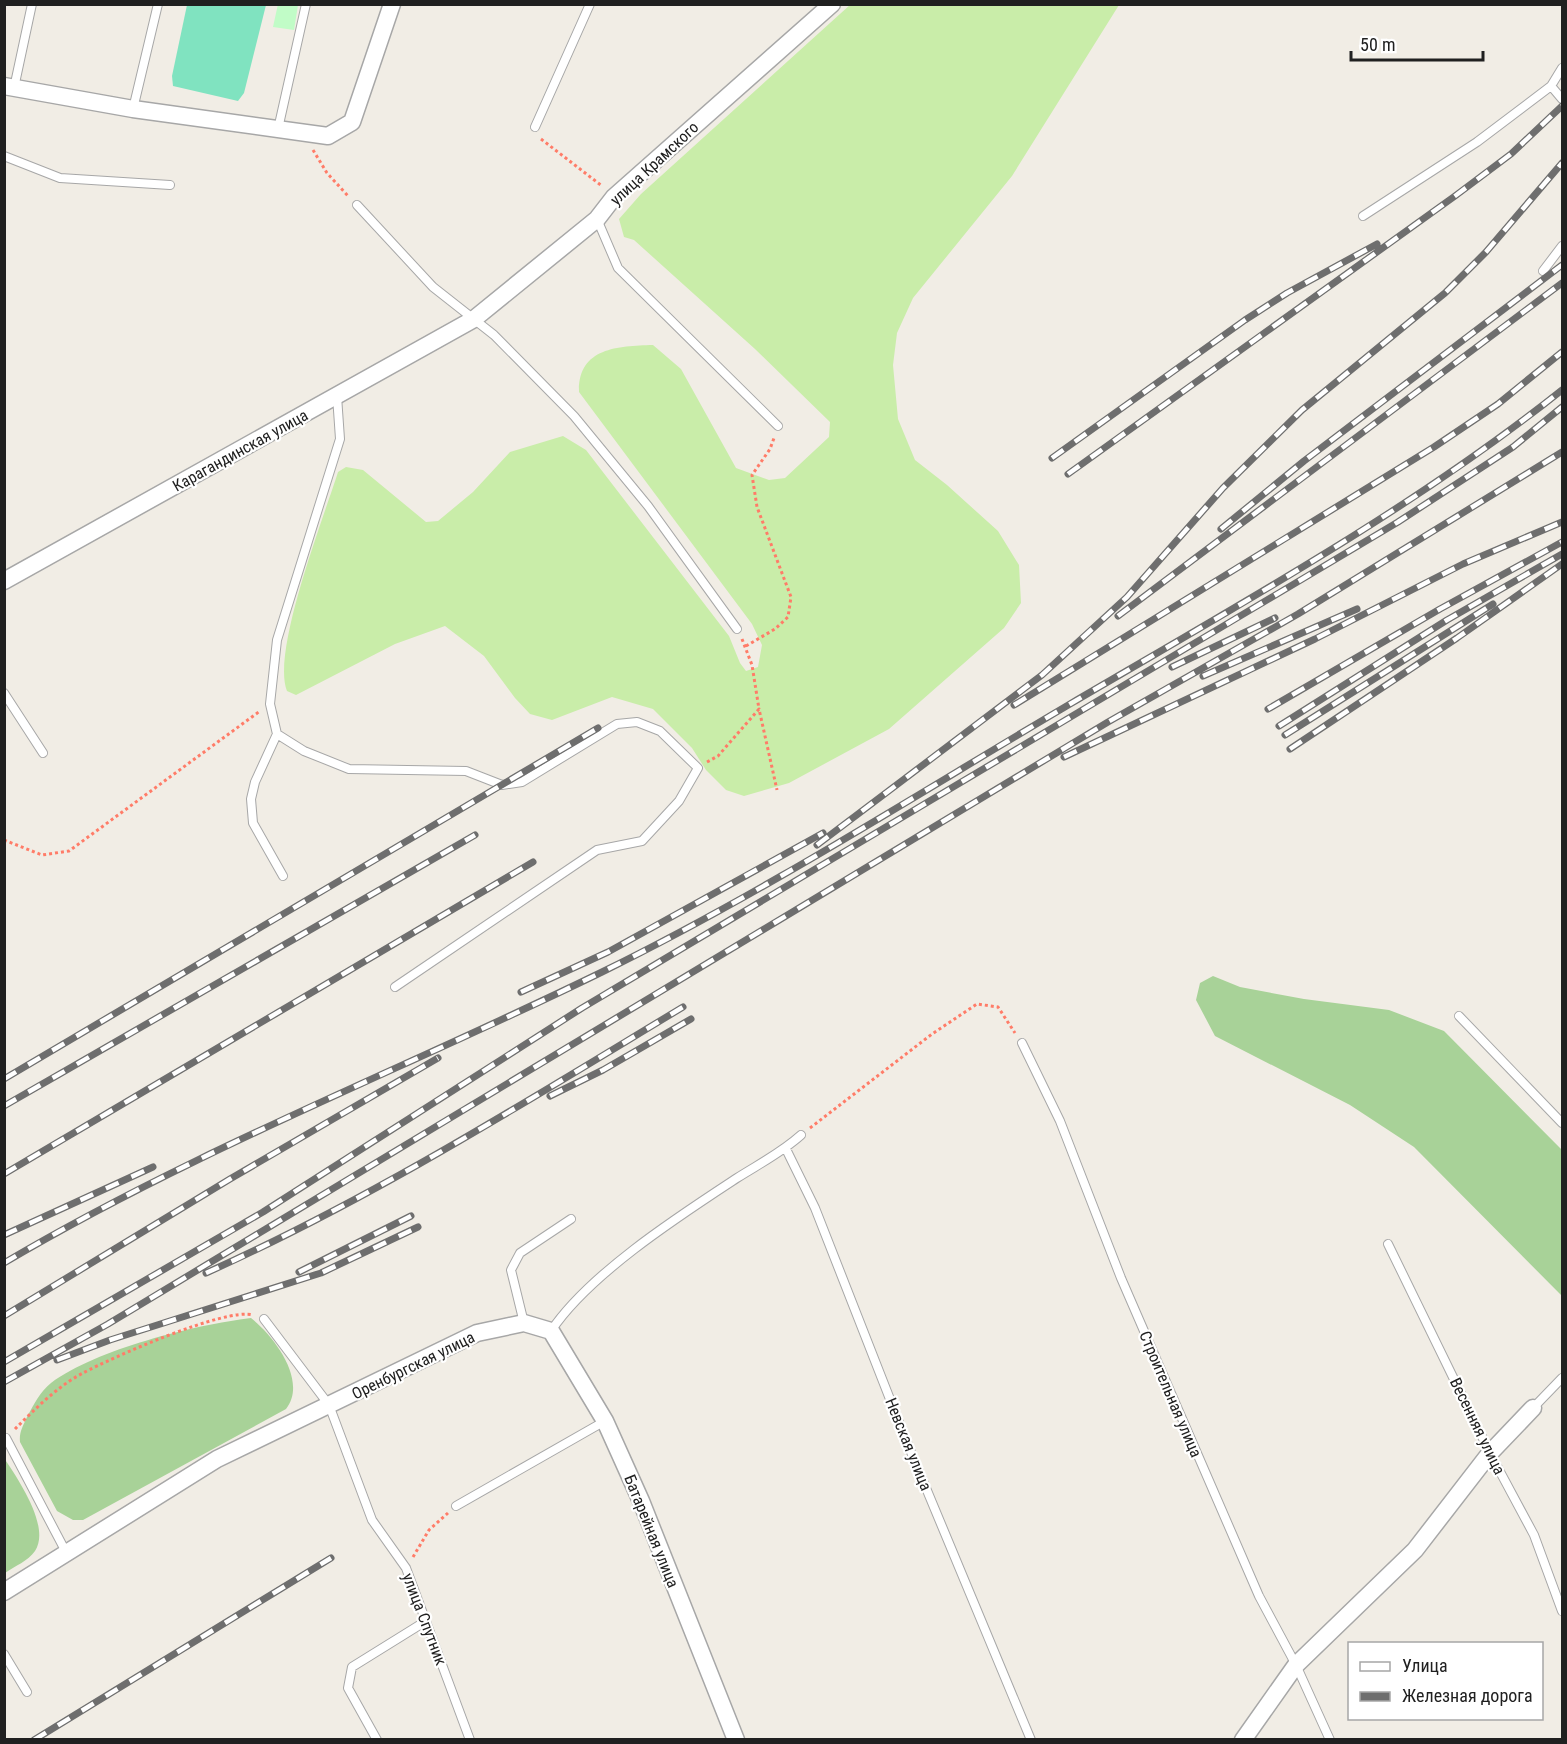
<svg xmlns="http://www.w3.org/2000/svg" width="1567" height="1744" viewBox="0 0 1567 1744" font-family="'Roboto Condensed',sans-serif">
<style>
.grass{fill:#c9eda9}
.forest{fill:#a8d298}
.park{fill:#c1fcc7}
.pitch{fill:#80e3c0}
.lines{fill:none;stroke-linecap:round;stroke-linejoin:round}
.service-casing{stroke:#a7a7a7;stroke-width:10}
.minor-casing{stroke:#a7a7a7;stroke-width:19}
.path{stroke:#ff7c68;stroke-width:3;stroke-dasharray:3 3;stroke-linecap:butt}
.service{stroke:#fff;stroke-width:8}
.minor{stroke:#fff;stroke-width:16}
.rail-casing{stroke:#6e6e6e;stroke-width:7}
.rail{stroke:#fff;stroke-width:4.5;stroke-dasharray:14;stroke-linecap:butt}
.labels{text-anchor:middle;stroke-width:4.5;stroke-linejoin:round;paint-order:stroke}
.street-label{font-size:16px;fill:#202020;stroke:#fff}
</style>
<rect width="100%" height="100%" fill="#f1ede5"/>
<!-- grass -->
<path class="grass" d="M851 4 1119 5 1012 176 913 298 897 333 893 365 898 419 915 460 947 485 998 531 1019 565 1021 603 1004 628 889 729 789 783 744 796 726 790 706 770 692 748 653 709 612 697 552 720 530 714 515 698 484 656 445 626 395 644 296 695 287 691C271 652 324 517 338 472L346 467 363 470 426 522 438 521 473 492 510 452 563 436 586 450 729 636 740 663 746 671 758 667 762 645 752 624 579 392C578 348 617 346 653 345L681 369 736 468 769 480 785 478 829 437 830 422 755 349 634 240 624 237 619 219 641 194Z"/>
<!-- forest -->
<path class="forest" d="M1213 976 1240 987 1304 999 1389 1010 1444 1031 1562 1150V1296L1414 1147 1350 1105 1215 1036 1196 1000 1200 983Z
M251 1318C274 1336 308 1381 286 1409L83 1520H73L57 1511 20 1442C19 1432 23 1426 27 1417 34 1404 40 1392 51 1383 97 1349 194 1325 251 1318Z
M4 1458C18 1479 51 1527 35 1551 28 1561 15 1566 5 1573Z"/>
<!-- park -->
<path class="park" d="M278 4 298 5 294 30 273 27Z"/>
<!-- pitch -->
<path class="pitch" d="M187 5H266L244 93 238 101 173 86 172 76Z"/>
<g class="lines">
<!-- service casing -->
<g class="service-casing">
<path id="service" d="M1551 86 1562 99
M14 88 32 4
M133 109 158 4
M535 127 590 4
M278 129 306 4
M4 156 60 178 170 185
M357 205 433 287 494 335 574 416 648 506 737 629
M1363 216 1477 142 1551 86 1562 68
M597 219 618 268 778 426
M1543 271 1562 246
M4 693 43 753
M277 734 304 751 349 769 466 771 502 785 522 782 617 724 637 722 660 731 698 768 679 801 642 841 597 850 395 987
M283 876 253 823 251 799 255 782 277 734 270 704 277 640 340 439 337 396
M1459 1016 1562 1123
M1022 1043 1060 1121 1121 1278 1259 1596 1296 1665 1330 1740
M786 1149 815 1208 906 1440 1031 1740
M1388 1244 1490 1453 1534 1535 1562 1611
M264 1319 329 1405 372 1520 406 1568 470 1740
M524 1323 511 1270 520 1253 571 1219
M551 1331C589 1274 679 1216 737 1178 759 1164 781 1153 801 1135
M1533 1408 1562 1378
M6 1438 67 1554
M456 1506 605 1421
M4 1654 27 1692
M377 1740 348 1688 352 1667 426 1621"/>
</g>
<!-- minor casing -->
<g class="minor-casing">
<path id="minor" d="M4 86 133 109 328 136 352 122 392 4
M4 581 474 319 597 219 614 197 832 4
M4 1592 217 1459 477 1333 524 1323 551 1331 605 1421 641 1501 736 1740
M1243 1740 1296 1665 1415 1550 1490 1453 1533 1408"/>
</g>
<!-- path -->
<path class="path" d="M541 139 602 186
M313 150 327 173 349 197
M742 639 752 665 759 709
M746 646 775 629 788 617 791 597 757 507 752 475 770 449 774 438
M707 762 718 756 759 709 777 790
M4 840 42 855 69 851 260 711
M810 1128 932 1034 977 1004 998 1007 1015 1033
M15 1429C35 1409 58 1386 83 1373 111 1358 226 1307 253 1315
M413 1557 429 1530 448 1513"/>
<!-- service -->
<use href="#service" class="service"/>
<!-- minor -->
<use href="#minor" class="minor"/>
<!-- rail casing -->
<g class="rail-casing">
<path id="rail" d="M1052 458 1245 320 1287 293 1377 244
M1068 474 1455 196 1511 154 1562 106
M1221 529 1304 461 1562 265
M1118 616 1562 283
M1172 667 1275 618
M1203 676 1357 609
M1014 705 1434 447 1498 404 1562 352
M1268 709 1440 609 1562 542
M1279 726 1447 620 1562 554
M1285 735 1493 604
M1290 749 1457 638 1562 564
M1064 757 1315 639 1463 564 1562 522
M817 845 1042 675 1127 597 1223 488 1302 410 1445 293 1486 252 1562 163
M521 992 608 952 823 833
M4 1079 598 728
M550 1096 603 1070 691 1019
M4 1106 475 835
M4 1174 533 862
M4 1235 153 1167
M4 1263C195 1150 404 1069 602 972 763 893 916 795 1070 704 1235 607 1413 509 1562 390
M299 1272 411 1216
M206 1273C373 1198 527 1101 683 1007
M4 1316 230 1179 438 1058
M57 1360 110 1340 321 1273 418 1227
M4 1362 263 1212 582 1008 1398 522 1513 447 1562 407
M4 1382 108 1324 1108 722 1298 614 1562 452
M34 1740 331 1558"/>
</g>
<!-- rail -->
<use href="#rail" class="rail"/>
</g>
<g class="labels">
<!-- street labels -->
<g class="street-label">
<text transform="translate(654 163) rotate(-43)" y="6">улица Крамского</text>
<text transform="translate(240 450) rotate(-29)" y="6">Карагандинская улица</text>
<text transform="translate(413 1365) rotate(-26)" y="6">Оренбургская улица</text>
<text transform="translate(1171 1394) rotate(67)" y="6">Строительная улица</text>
<text transform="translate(1478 1426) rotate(64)" y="6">Весенняя улица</text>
<text transform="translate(909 1444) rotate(68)" y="6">Невская улица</text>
<text transform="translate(652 1531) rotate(68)" y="6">Батарейная улица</text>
<text transform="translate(425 1619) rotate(69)" y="6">улица Спутник</text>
</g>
</g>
<!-- border -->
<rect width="1567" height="1744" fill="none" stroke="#202020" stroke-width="12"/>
<!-- legend -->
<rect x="1348" y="1642" width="195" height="78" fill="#ffffff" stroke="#a6a6a6" stroke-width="1.5"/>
<rect x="1360" y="1662" width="30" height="9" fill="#ffffff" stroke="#a6a6a6" stroke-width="1.5"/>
<text x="1402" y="1672" font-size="18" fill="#202020">Улица</text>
<rect x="1360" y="1692" width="30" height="9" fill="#6e6e6e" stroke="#a6a6a6" stroke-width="1.5"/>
<text x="1402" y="1702" font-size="18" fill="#202020">Железная дорога</text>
<!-- scale -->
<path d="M1351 51v9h132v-9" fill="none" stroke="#202020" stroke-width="3"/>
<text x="1360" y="51" font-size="18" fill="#202020" stroke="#ffffff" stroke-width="4.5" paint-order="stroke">50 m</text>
</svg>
